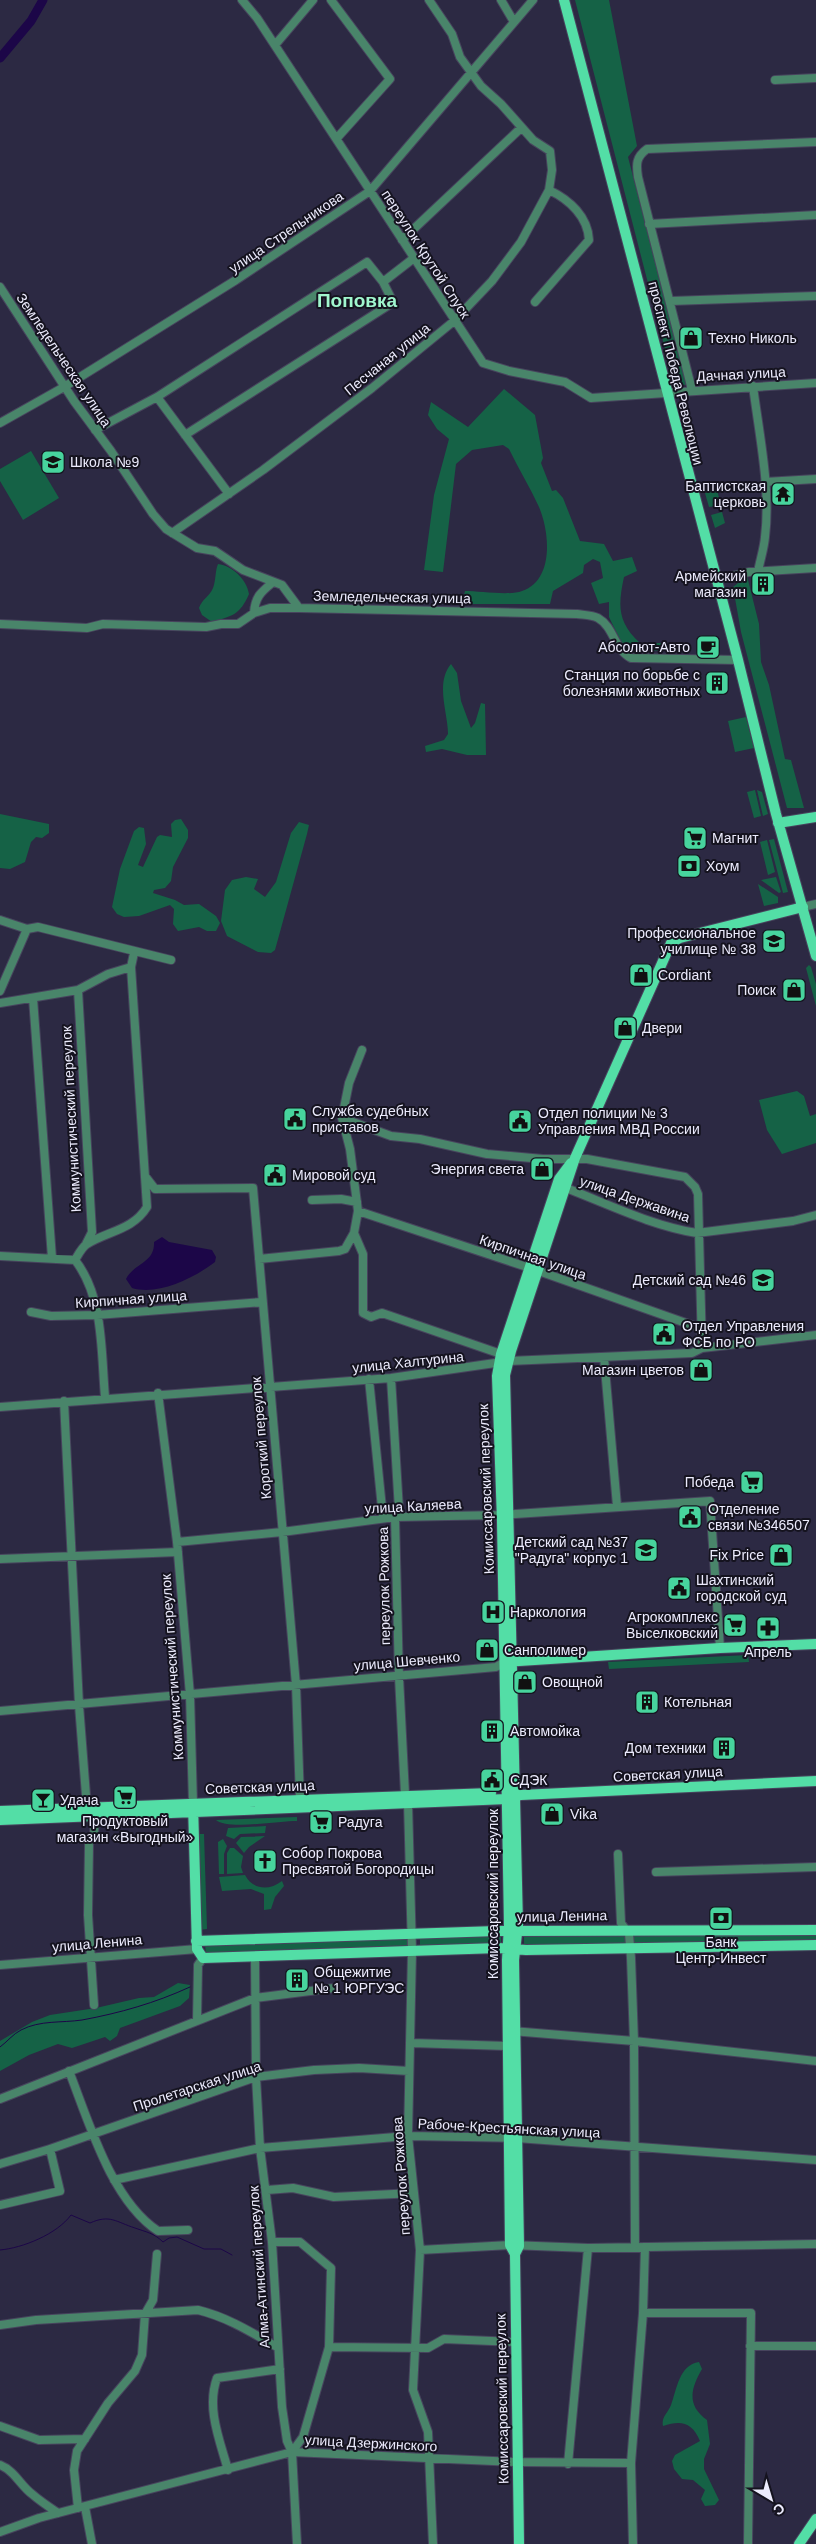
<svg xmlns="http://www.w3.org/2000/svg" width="816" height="2544" viewBox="0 0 816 2544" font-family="Helvetica,sans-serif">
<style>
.green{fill:#156246}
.water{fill:#1c0648}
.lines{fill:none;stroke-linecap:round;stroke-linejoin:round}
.stream{stroke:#1c0648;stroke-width:1}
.river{stroke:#1c0648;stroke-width:9}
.minor-casing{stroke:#47445d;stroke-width:10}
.major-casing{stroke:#47445d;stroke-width:12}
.minor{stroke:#49856a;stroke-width:8}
.major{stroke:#53dea6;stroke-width:10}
.labels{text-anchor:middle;stroke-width:4;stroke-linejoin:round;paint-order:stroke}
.street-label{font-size:14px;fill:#ecebfd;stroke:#15131f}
.poi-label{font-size:14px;fill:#ecebfd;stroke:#15131f;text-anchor:start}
.district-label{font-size:19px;font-weight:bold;fill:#a0f6ce;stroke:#15131f}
</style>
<rect width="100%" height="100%" fill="#2c2943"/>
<!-- green -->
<path class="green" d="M575 0H609L637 146 628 157 687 385 674 384Z
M504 389 535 415 543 458 541 463 552 491 556 490 563 498 580 541 604 544 613 561 632 557 637 571 624 577C618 605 617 622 640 643H661L665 650 634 652 624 648 609 617V602L599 604 591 583 603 578 600 562 593 559 584 565 583 573 553 591 550 604H462L465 591C479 591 510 596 522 591 554 580 550 533 539 507 530 487 518 468 509 449L503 445 472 450 456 464 443 572 424 570 434 495 449 439 437 429 428 415 431 402 468 427Z
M31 451 59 498 23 520 0 481V469Z
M717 490 721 505 709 507 705 493Z
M722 512 725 523 715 528 711 515Z
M218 564C233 566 247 580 249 594 240 615 232 616 212 622L202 615 199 608C202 599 210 596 213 588 216 580 215 571 218 564Z
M747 576 759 624 761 662 769 685 785 759 791 760 804 808H787L741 632 733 587Z
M451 664 457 673 461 701 471 728 475 723 481 703 485 704 486 755H467L442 749 426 752 425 746 444 740 448 734C448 713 435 683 451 664Z
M746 717 754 748 735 752 728 721Z
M755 790 761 816 754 818 747 792Z
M757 790 762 792 768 814 763 816Z
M0 814 49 824V833L42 838 36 837 31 842 25 862 10 869 0 868Z
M181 819 188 830V838L173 867 171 881 165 888 154 890 153 893 175 900 184 905 199 904 216 916 220 923 216 931H207L199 927 178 931 173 924 174 909 170 905 139 916 124 917 117 914 112 907 120 869 134 831 139 827 144 828 146 844 138 865 143 867 157 837 160 835 172 837 171 824 175 820Z
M299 822 309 825 307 834 275 950 271 953 258 952 227 936 221 921 225 890 232 880 246 877 258 879 254 889 265 897 276 882 291 833Z
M774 839 788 892 783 893 769 840Z
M767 840 775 872 768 875 760 842Z
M776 877 781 892 779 893 761 880Z
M758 884 778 897V903L764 906Z
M809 965 811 967 816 984V1006L806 968Z
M797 1091 804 1096 810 1116 816 1114V1143L782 1154 767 1130 759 1100Z
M748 1655 749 1662 609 1669 608 1662Z
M297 1817V1821C279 1821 227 1830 216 1820Z
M266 1826 265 1833 240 1834 234 1839 226 1836 228 1828Z
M196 1834H204L207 1929 199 1930Z
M265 1836 249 1847 244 1853 236 1843 241 1837Z
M223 1839 227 1846 224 1854V1874H219L218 1842Z
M230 1848H234L243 1856 241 1867 243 1873 227 1874V1853Z
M245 1875C253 1890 269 1891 282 1881L284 1886 275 1897 271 1909 264 1910V1894L251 1889 222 1891 219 1877Z
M816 1933V1942L632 1943V1934Z
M501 1934V1944L420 1946V1936Z
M625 1934V1944L524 1945V1935Z
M407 1937V1947L206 1954 205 1944Z
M178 1983 190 1985 189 1998 180 2006 120 2028 117 2036 110 2041 105 2037 72 2048 58 2044 29 2055 0 2071V2041L32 2022 50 2015 96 2008 139 1998 154 1997Z
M699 2362 702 2369C691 2388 686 2405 707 2420L710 2444 704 2459V2469L719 2500 715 2505 705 2506 701 2499 705 2490 693 2480 682 2479 674 2469 672 2461 675 2455 700 2441C692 2422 681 2420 663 2426 661 2417 668 2413 671 2405 677 2389 679 2365 699 2362Z"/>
<!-- water -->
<path class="water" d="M162 1237 169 1242 212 1250 216 1257 215 1262C194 1278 158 1296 132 1288L126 1279C134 1263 155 1263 154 1242Z"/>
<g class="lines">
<!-- stream -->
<path class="stream" d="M0 2047C7 2042 13 2034 21 2030 40 2020 62 2023 82 2020 120 2013 155 2003 190 1987
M0 2250C23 2248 57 2234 71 2215L90 2223C110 2214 116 2222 135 2228 146 2232 154 2233 163 2242L169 2238 177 2237 204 2249H221L232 2255"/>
<!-- river -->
<path class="river" d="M0 58 31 21 43 0"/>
<!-- minor casing -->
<g class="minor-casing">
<path id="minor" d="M242 0 257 18 483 363 509 371 565 382 591 398 816 383
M331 0 390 79 337 138
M501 0 514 22
M275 45 313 0
M775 80 816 78
M649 224 816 215
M402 240 521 128
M383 282 414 258
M0 287 74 401 111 451 153 514 166 529 197 548 215 551 243 570 282 585 299 608 577 614C584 615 592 615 598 618 614 627 614 649 631 658L738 660
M671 301 816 296
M535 302 589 240C588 217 570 200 549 190
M753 386C759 434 771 488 765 537 764 549 760 560 758 572
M692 390 638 177C636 164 636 157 647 149L816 142
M157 397 229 494
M0 423 64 387 236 280 370 191 533 0
M95 430 157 397 367 262 383 282 392 300 389 305 185 435
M765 482 816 479
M172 533 263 470 372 388 454 321 492 281 521 242 549 190 552 170 550 151 533 140 501 104 481 86 460 57 452 34 429 0
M715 580 749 572 816 568
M254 613C255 597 261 592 272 583
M0 624 87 628 103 624 206 627 221 624H238L254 613 270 608H299
M803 907 816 904
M0 920 27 929 38 927 171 960
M78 990 92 1232 86 1244
M0 991 27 929
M33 998 52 1258
M0 1003 78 990 108 974 131 967
M362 1050 349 1083 342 1118 350 1149 358 1211 354 1233 363 1254V1313L371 1317 382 1313 501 1354
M342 1118 391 1136 420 1139 487 1154 543 1159H587L685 1177 695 1187 698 1194 702 1348
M145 1176 155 1189 253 1188 296 1685 300 1799
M566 1188C608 1204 652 1226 697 1233L793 1221 816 1215
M312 1200 341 1199 357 1202
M358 1211 530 1268 700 1328
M0 1256 75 1260
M259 1259 339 1251 345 1249 354 1233
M75 1260C78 1255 82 1247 87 1244 108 1231 133 1230 147 1207L131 967 134 953
M75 1260C104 1297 101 1352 105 1397
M31 1312 51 1316 97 1315 262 1302
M604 1357 617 1506
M391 1378 399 1510 395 1517 399 1677 405 1794
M369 1379 383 1518
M158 1393 177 1542 190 1695 193 1804
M64 1401 79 1705 87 1808
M0 1407 391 1378 509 1361 692 1353 702 1348 816 1335
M177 1542 282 1532 395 1517 502 1515 710 1501 720 1648
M0 1559 178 1552
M0 1711 496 1667 503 1663
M408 1803 412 1951 408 2136 420 2250 413 2390 428 2432 433 2544
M618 1854 621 1923 629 1934 631 1958 634 2041 635 2247
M656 1872 816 1867
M255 1957 256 2077 260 2148 272 2242 282 2407 287 2441 292 2452 297 2544
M0 1965 197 1949
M94 2005 88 1915 89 1843 94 1836 95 1817
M197 2021 198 1965 203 1958
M512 2031 634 2041 816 2061
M412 2043 507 2046
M69 2071C89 2122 111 2200 158 2231L188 2230
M0 2099 255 1998 334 1988
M0 2164 50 2149 256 2077 314 2070 359 2068 409 2071
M114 2180 260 2148 408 2136 517 2138 816 2160
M267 2190 293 2188 334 2197 414 2193
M0 2205 60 2191 50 2149
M272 2242H300L331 2268 329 2347 303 2437 292 2452
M420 2250 510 2245 588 2248 816 2244
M643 2313H751L748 2544
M0 2325 36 2320 198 2310C227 2317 251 2332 277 2347
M750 2346H816
M329 2347 428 2348 444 2339 515 2342
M0 2426 39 2440 85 2439
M568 2464 588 2248
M0 2465C15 2471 20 2485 32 2494 40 2501 49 2507 58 2513
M228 2470C220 2441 206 2408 217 2378L280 2369
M85 2507 92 2544
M78 2508 74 2470 77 2451 108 2403 135 2371 142 2355 145 2314 153 2300 157 2254
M0 2532 39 2518 292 2452 516 2462 631 2463
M633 2544 631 2463 643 2313 645 2247"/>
</g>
<!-- major casing -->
<g class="major-casing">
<path id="major" d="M564 0 738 660 776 814 816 956
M778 823 816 817
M505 1662 720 1648 816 1644
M193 1804 197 1949 203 1958 498 1948 526 1950 816 1945
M0 1811 491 1793
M0 1820 507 1799 521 1795 816 1781
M196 1941 497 1931 816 1930
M515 2254 510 2245 507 1960 509 1926 502 1521 497 1376 501 1354 559 1179 571 1163
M519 2544 515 2254 519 2246 514 1960 518 1925 505 1375 511 1351 575 1158 671 943 680 938 803 907
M799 2544 816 2519"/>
</g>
<!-- minor -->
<use href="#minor" class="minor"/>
<!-- major -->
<use href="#major" class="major"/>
</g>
<!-- icons -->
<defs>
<g id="shop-square" transform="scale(1.25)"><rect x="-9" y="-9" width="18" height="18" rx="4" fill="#47d49d" stroke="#15131f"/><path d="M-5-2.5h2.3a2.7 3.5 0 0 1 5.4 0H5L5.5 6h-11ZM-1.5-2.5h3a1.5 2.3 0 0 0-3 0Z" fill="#111"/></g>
<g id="school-square" transform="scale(1.25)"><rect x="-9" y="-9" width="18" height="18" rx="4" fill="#47d49d" stroke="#15131f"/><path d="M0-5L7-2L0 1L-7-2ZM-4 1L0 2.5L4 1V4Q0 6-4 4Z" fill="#111"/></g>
<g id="temple-square" transform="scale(1.25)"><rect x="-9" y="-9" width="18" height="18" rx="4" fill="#47d49d" stroke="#15131f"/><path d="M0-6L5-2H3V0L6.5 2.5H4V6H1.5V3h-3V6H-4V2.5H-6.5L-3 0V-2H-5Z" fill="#111"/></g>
<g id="building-square" transform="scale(1.25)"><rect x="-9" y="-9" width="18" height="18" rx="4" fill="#47d49d" stroke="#15131f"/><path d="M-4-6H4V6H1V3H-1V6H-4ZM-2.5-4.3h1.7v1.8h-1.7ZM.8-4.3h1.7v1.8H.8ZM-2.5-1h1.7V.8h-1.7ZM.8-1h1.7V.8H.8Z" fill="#111"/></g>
<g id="cafe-square" transform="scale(1.25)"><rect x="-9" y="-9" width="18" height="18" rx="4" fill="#47d49d" stroke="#15131f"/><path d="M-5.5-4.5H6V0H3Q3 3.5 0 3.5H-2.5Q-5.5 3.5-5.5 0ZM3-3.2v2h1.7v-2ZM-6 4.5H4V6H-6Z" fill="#111"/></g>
<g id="supermarket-square" transform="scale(1.25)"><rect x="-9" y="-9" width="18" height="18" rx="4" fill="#47d49d" stroke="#15131f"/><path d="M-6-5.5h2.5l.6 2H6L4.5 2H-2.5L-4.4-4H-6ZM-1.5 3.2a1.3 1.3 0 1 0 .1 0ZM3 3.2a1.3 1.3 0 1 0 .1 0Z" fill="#111"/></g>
<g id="bank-square" transform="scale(1.25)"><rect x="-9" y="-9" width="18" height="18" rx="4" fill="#47d49d" stroke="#15131f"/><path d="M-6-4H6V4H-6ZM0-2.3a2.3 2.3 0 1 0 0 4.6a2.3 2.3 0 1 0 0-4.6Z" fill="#111"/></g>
<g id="university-square" transform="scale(1.25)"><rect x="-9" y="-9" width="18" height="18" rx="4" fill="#47d49d" stroke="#15131f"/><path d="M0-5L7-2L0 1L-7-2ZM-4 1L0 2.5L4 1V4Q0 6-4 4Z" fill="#111"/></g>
<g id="civic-square" transform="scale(1.25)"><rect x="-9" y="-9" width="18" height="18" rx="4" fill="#47d49d" stroke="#15131f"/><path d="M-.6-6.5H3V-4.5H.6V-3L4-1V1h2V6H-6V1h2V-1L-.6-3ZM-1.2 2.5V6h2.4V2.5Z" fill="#111"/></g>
<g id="hospital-square" transform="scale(1.25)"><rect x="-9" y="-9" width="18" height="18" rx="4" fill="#47d49d" stroke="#15131f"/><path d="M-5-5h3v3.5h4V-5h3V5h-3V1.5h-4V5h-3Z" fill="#111"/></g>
<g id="pharmacy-square" transform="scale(1.25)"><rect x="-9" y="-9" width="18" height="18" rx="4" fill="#47d49d" stroke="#15131f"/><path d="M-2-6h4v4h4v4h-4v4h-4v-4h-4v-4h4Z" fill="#111"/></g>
<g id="bar-square" transform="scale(1.25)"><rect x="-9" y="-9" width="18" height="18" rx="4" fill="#47d49d" stroke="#15131f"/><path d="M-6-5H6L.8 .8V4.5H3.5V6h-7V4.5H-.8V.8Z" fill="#111"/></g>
<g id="church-square" transform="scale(1.25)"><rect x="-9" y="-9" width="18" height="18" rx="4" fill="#47d49d" stroke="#15131f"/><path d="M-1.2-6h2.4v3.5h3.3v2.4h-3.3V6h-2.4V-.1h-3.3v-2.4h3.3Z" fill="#111"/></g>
</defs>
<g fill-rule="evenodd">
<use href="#shop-square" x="691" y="338"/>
<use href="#school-square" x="53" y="462"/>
<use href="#temple-square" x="783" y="494"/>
<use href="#building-square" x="763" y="584"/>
<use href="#cafe-square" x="708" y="647"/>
<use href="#building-square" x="717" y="683"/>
<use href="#supermarket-square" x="695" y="838"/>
<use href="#bank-square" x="689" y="866"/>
<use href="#university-square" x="774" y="941"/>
<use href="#shop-square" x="641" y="975"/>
<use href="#shop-square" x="794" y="990"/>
<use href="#shop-square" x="625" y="1028"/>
<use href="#civic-square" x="295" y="1119"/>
<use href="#civic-square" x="520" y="1121"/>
<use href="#shop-square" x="542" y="1169"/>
<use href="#civic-square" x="275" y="1175"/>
<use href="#school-square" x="763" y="1280"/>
<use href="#civic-square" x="664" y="1334"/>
<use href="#shop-square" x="701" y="1370"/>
<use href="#supermarket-square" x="752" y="1482"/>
<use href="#civic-square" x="690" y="1517"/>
<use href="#school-square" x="646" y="1550"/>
<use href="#shop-square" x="781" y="1555"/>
<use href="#civic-square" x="679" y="1588"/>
<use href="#hospital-square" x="493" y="1612"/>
<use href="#supermarket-square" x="735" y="1625"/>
<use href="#pharmacy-square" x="768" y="1628"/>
<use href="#shop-square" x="487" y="1650"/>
<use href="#shop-square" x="525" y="1682"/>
<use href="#building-square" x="647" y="1702"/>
<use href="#building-square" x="492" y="1731"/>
<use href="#building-square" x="724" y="1748"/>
<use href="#civic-square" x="492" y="1780"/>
<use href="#supermarket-square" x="125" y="1797"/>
<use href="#bar-square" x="43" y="1800"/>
<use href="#shop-square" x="552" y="1814"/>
<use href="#supermarket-square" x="321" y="1822"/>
<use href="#church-square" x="265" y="1861"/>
<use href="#bank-square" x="721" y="1918"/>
<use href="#building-square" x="297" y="1980"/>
</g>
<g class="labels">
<!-- street labels -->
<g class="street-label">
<text transform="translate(286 232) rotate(-34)" y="5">улица Стрельникова</text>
<text transform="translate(426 254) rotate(57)" y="5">переулок Крутой Спуск</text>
<text transform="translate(387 359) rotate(-39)" y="5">Песчаная улица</text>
<text transform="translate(64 360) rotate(56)" y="5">Земледельческая улица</text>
<text transform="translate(676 373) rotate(76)" y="5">проспект Победа Революции</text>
<text transform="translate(741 374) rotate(-3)" y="5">Дачная улица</text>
<text transform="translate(392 597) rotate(1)" y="5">Земледельческая улица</text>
<text transform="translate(71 1119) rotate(-93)" y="5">Коммунистический переулок</text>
<text transform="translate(635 1199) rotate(19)" y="5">улица Державина</text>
<text transform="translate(533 1257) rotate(19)" y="5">Кирпичная улица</text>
<text transform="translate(131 1299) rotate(-4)" y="5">Кирпичная улица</text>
<text transform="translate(408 1362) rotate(-6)" y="5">улица Халтурина</text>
<text transform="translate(261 1438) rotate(-95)" y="5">Короткий переулок</text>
<text transform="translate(486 1489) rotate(-92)" y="5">Комиссаровский переулок</text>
<text transform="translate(413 1506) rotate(-3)" y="5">улица Каляева</text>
<text transform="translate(384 1586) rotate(-91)" y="5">переулок Рожкова</text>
<text transform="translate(407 1661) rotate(-5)" y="5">улица Шевченко</text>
<text transform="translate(172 1667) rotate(-94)" y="5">Коммунистический переулок</text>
<text transform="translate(668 1774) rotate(-3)" y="5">Советская улица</text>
<text transform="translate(260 1787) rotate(-2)" y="5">Советская улица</text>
<text transform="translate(493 1894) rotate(-90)" y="5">Комиссаровский переулок</text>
<text transform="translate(562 1916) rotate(-1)" y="5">улица Ленина</text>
<text transform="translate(97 1943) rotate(-5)" y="5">улица Ленина</text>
<text transform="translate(197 2086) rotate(-18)" y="5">Пролетарская улица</text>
<text transform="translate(509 2128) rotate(3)" y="5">Рабоче-Крестьянская улица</text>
<text transform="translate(401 2176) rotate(-94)" y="5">переулок Рожкова</text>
<text transform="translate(259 2267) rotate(-94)" y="5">Алма-Атинский переулок</text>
<text transform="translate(502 2399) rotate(-91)" y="5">Комиссаровский переулок</text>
<text transform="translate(371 2443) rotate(3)" y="5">улица Дзержинского</text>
</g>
<!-- poi labels -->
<g class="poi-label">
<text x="708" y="343">Техно Николь</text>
<text x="70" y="467">Школа №9</text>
<text x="766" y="491" text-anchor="end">Баптистская<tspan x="766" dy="16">церковь</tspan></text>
<text x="746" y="581" text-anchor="end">Армейский<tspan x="746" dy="16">магазин</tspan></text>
<text x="690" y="652" text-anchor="end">Абсолют-Авто</text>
<text x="700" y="680" text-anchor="end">Станция по борьбе с<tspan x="700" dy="16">болезнями животных</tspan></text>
<text x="712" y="843">Магнит</text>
<text x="706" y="871">Хоум</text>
<text x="756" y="938" text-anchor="end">Профессиональное<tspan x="756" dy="16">училище № 38</tspan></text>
<text x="658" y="980">Cordiant</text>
<text x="776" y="995" text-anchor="end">Поиск</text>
<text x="642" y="1033">Двери</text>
<text x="312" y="1116">Служба судебных<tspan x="312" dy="16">приставов</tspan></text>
<text x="538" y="1118">Отдел полиции № 3<tspan x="538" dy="16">Управления МВД России</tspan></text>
<text x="524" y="1174" text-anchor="end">Энергия света</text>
<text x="292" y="1180">Мировой суд</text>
<text x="746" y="1285" text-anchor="end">Детский сад №46</text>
<text x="682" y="1331">Отдел Управления<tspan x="682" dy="16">ФСБ по РО</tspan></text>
<text x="684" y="1375" text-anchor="end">Магазин цветов</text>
<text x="734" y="1487" text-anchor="end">Победа</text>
<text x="708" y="1514">Отделение<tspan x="708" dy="16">связи №346507</tspan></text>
<text x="628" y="1547" text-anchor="end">Детский сад №37<tspan x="628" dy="16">"Радуга" корпус 1</tspan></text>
<text x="764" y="1560" text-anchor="end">Fix Price</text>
<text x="696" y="1585">Шахтинский<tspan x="696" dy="16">городской суд</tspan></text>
<text x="510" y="1617">Наркология</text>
<text x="718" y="1622" text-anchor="end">Агрокомплекс<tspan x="718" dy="16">Выселковский</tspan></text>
<text x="504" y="1655">Санполимер</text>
<text x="768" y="1657" text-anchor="middle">Апрель</text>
<text x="542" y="1687">Овощной</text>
<text x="664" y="1707">Котельная</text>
<text x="510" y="1736">Автомойка</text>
<text x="706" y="1753" text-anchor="end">Дом техники</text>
<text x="510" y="1785">СДЭК</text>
<text x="60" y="1805">Удача</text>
<text x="570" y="1819">Vika</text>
<text x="125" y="1826" text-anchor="middle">Продуктовый<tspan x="125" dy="16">магазин «Выгодный»</tspan></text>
<text x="338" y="1827">Радуга</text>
<text x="282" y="1858">Собор Покрова<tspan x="282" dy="16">Пресвятой Богородицы</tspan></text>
<text x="721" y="1947" text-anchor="middle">Банк<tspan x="721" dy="16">Центр-Инвест</tspan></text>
<text x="314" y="1977">Общежитие<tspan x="314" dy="16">№ 1 ЮРГУЭС</tspan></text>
</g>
<!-- district labels -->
<g class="district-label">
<text x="357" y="307">Поповка</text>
</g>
</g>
<!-- north arrow -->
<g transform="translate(771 2499) rotate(142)" stroke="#15131f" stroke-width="4" paint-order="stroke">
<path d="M0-4L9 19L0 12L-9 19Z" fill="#ecebfd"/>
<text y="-8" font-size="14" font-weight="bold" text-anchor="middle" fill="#ecebfd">С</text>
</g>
</svg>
